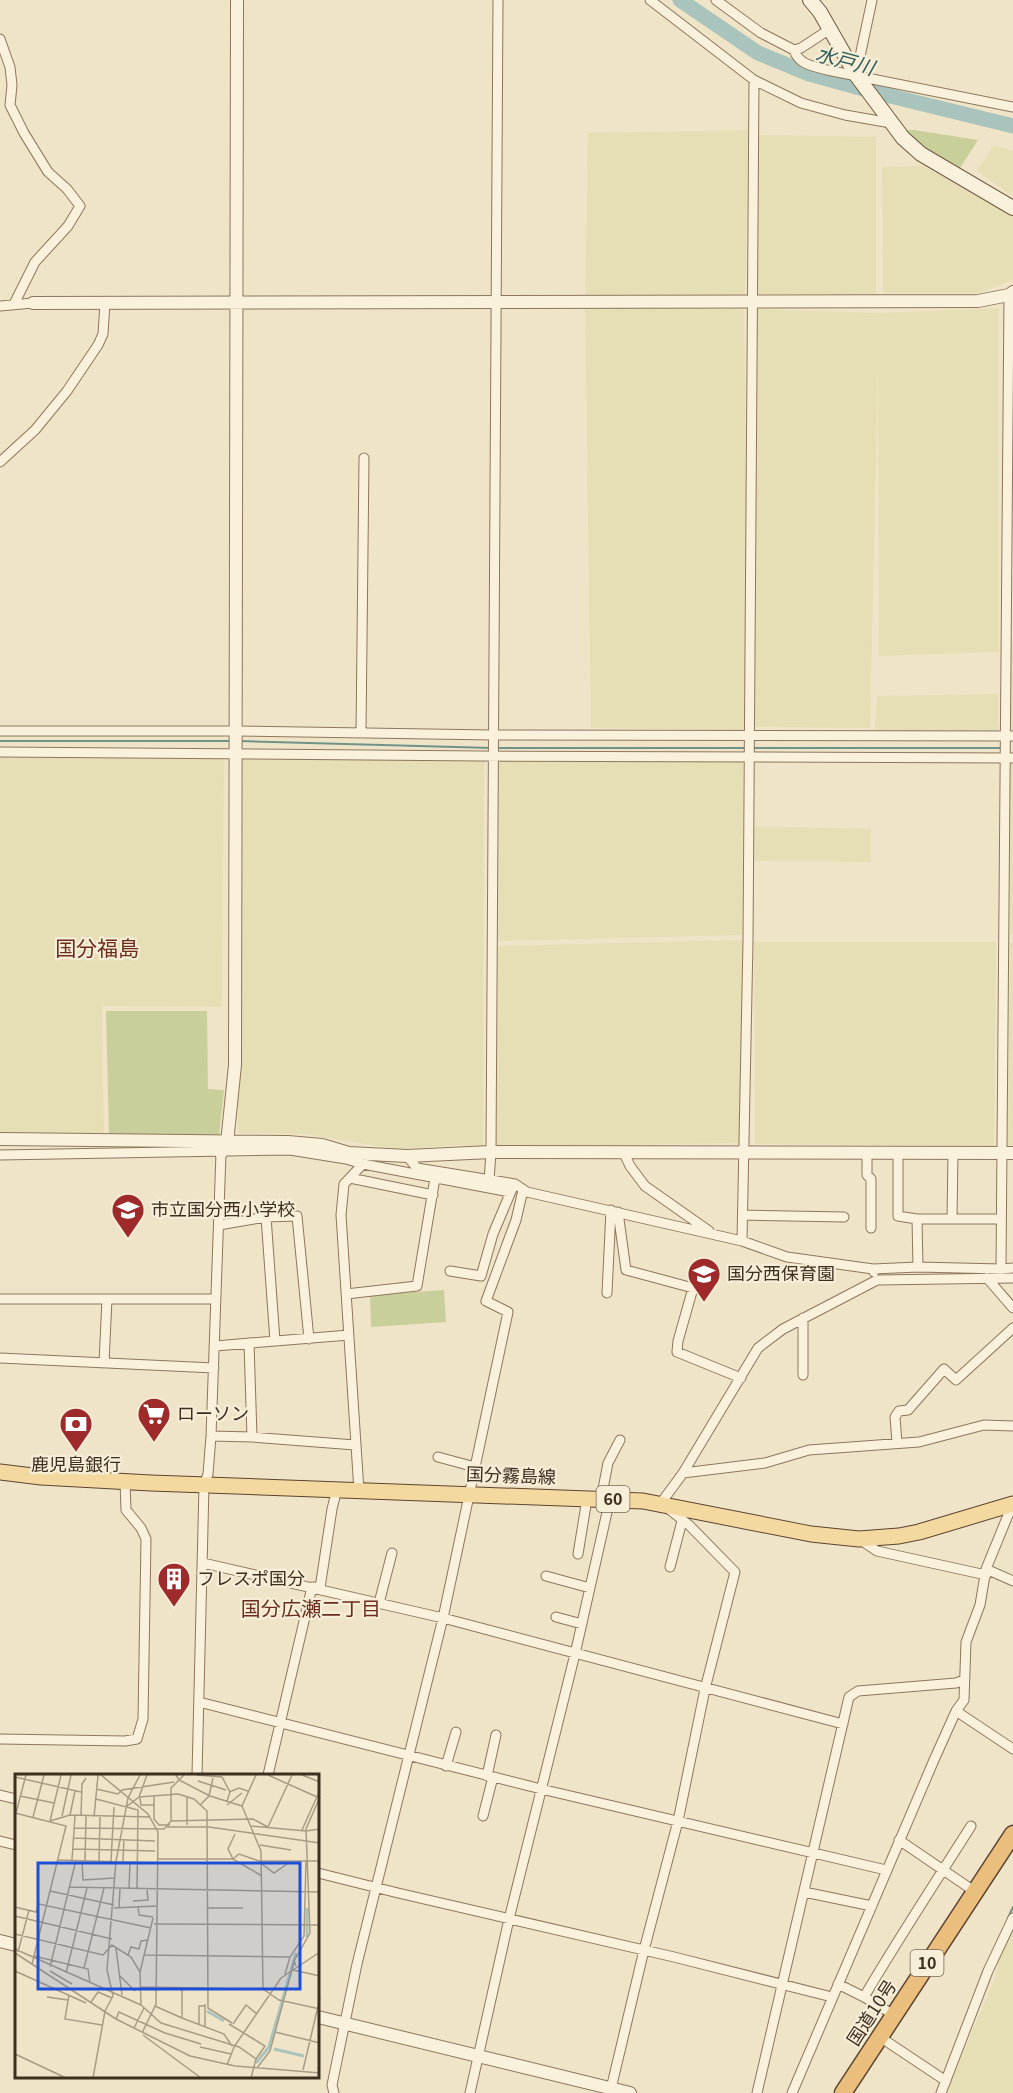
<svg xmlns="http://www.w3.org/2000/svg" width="1013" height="2093" viewBox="0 0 1013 2093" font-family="Georgia,'Noto Sans JP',serif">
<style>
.farmland{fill:#e6deb5}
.green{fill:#c9cf9b}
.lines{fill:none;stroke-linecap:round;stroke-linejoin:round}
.stream{stroke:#6f938a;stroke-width:2}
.river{stroke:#a9c4bc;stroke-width:15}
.minor-casing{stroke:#8d765c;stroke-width:11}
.tertiary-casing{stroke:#8d765c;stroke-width:14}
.secondary-casing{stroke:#6f573f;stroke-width:16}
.primary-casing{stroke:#5b4430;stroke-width:17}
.trunk-casing{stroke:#5b4430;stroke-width:19}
.minor{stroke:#faf1dc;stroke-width:9}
.tertiary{stroke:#faf1dc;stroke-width:12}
.secondary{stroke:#faf1dc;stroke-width:14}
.primary{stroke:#f3d9a0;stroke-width:15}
.trunk{stroke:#eabe7c;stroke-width:16}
.labels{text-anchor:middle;stroke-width:4.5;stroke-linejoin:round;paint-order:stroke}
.shield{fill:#f7eed8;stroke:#756857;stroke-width:1.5}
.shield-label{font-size:16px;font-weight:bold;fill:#3d2e20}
.poi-label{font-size:18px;fill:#3d2e20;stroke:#f7eed8;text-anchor:start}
.street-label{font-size:18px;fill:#3d2e20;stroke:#f7eed8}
.water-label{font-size:20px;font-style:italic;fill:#2f5d5a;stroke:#f7eed8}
.neighbourhood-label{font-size:20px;fill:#6b2e1e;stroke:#f7eed8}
.quarter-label{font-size:21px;fill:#6b2e1e;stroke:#f7eed8}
.inset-river{fill:none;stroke:#a9c4bc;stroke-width:3}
.inset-road{fill:none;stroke:#a89b85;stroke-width:1.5}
.view{fill:#1d4ed8;fill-opacity:0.15;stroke:#1d4ed8;stroke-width:3}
.inset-edge{fill:none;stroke:#3d2e20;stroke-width:3}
</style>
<rect width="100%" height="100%" fill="#f0e4c8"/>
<!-- farmland -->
<path class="farmland" d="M748 130 745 302 604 304 744 310 749 730 591 728 585 303 588 133Z
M759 135 876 137V294H751Z
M994 145 1013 151V191L1011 195 977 171Z
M923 166 1013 217V280L979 293H883L882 167Z
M999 308V652L879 656 878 359 870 728 752 727 757 309 879 313Z
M1011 644H1013V730H1009Z
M998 694V731L875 732 877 696Z
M0 754 224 757 222 1007 102 1006 104 1135H0Z
M238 758 484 760 483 1146 457 1145 396 1149 305 1134 238 1133Z
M494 758 743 759 742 935 495 941Z
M1010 762H1013V935H1010Z
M752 826 871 829V862L753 861Z
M743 940 741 1143 496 1147 495 946Z
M754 942H996L994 1146 755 1144Z
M1010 943H1013V1145H1008Z
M1013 1930V2093H946L995 1978 998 1962Z"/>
<!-- green -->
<path class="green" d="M906 130H914L978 140 960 168 921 145Z
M106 1011H207L208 1089 224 1090 219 1136 109 1135Z
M444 1290 446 1322 371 1327 370 1295Z"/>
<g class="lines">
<!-- stream -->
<path class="stream" d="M0 741H231
M240 741 492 748
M498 748H747
M753 748H1002
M1008 1918 1013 1907"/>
<!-- river -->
<path class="river" d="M680 0 758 53 809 74 882 94 1013 126"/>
<!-- minor casing -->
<g class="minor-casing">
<path id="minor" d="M650 0 754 80 801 103 845 115 891 123
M716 0 761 33 794 50 801 48 830 29
M0 39 10 67 12 85 10 105 24 133 48 172 67 189 80 206 68 226 35 262 14 304
M794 50C799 65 813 66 827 70L1013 107
M856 75 872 0
M0 306 33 303
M0 462 35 430 67 391 98 345 103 334 105 303
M0 731H235L493 735 1013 736
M361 733 364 458
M0 752C338 757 675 756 1013 758
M867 1152V1175L871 1179V1228
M898 1152V1216L917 1219
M624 1153 630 1166 645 1186 709 1231
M0 1155 290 1150 346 1159 363 1164 344 1184 341 1215 359 1491
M407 1156 417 1168 515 1184 527 1192 742 1241 787 1257 873 1269 874 1272
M363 1164 510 1192
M350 1178 433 1195
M489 1181 491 1152 498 0
M618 1212 626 1270 693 1288 678 1341 677 1352 741 1378
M743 1215 844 1217
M266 1217 275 1341
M952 1219 953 1153
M219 1225 266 1217 297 1216 309 1339
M742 1241 748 941 754 80
M918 1267 917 1219H1001
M873 1269 918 1267 1001 1269 1009 295
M1001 1269 1013 1268
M450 1271 481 1276 493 1234 512 1189
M987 1278 1013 1308
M607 1293 611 1210
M346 1294 417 1286 435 1178
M0 1299H216
M803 1318V1375
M249 1343 252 1437
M215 1346 349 1335
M0 1358 214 1368
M104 1363 107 1299
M211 1436 252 1437 355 1445
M897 1443 895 1417 899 1411 908 1410 944 1369 956 1380 1013 1328
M438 1457 475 1467
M683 1473 765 1463 809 1450 919 1442 984 1425 1013 1426
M601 1499 608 1463 620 1440
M859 1539 877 1551 986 1575
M578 1554 587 1499
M203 1563 443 1618 843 1724
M670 1567 682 1521
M986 1569 1013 1581
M546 1576 590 1588
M314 1587 320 1588 332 1509 337 1489
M379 1603 392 1553
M556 1617 582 1624
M199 1702 541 1789 886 1870
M956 1711 1013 1749
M0 1739 125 1741 137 1739 143 1719 146 1539 141 1528 126 1510 125 1482
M446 1766 456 1732
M197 1775 204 1485 208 1474 211 1436 221 1153
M268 1775 312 1587
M487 1776 496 1735
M0 1795 16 1799
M483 1816 493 1777
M899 1840 974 1891
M0 1841 16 1845
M318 1873 398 1893 674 1957 832 1997
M804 1892 872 1906
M838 1984 864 1997 894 2015
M864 1997C898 1939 935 1883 971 1826
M880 2037 946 2081
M334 2093 332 2085 357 1964 443 1618 508 1312 486 1301 516 1220 523 1190
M470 2093 509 1919 575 1654 610 1499
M610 2093 644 1950 678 1821 705 1689 735 1572 689 1525 661 1503 683 1473 758 1348 783 1329 877 1280 1013 1278
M757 2093 849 1697 858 1691 956 1683 964 1680
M792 2093 934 1760 956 1711 964 1700 966 1642 980 1605 986 1569 1013 1503
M941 2093 988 1971 1013 1918"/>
</g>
<!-- tertiary casing -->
<g class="tertiary-casing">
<path id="tertiary" d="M33 303 978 301 1009 295 1013 292
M0 1139 288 1142 322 1145 349 1153 407 1156 491 1152 1013 1153
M221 1153 227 1143 235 1065 237 0
M0 1941 16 1945
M318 2017 630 2093"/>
</g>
<!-- secondary casing -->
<g class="secondary-casing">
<path id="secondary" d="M810 0 820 12 856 75 903 138 921 154 1013 208"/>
</g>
<!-- primary casing -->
<g class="primary-casing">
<path id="primary" d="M0 1472 41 1477 151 1483 643 1501 811 1534 859 1539 899 1536 919 1532 1013 1504"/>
</g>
<!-- trunk casing -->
<g class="trunk-casing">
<path id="trunk" d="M843 2093 1013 1834"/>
</g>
<!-- minor -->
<use href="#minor" class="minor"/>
<!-- tertiary -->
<use href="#tertiary" class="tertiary"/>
<!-- secondary -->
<use href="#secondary" class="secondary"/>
<!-- primary -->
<use href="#primary" class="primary"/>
<!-- trunk -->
<use href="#trunk" class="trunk"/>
</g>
<!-- icons -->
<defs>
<g id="school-pin" transform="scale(1.725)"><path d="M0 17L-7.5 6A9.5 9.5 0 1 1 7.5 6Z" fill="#9e2a2b" stroke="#f7eed8"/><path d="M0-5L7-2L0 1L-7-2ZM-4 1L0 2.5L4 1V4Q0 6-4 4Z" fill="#fff"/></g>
<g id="supermarket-pin" transform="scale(1.725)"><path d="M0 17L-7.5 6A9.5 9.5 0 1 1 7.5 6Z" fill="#9e2a2b" stroke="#f7eed8"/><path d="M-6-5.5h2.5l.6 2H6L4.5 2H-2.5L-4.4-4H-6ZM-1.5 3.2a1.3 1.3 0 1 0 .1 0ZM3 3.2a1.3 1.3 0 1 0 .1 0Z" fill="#fff"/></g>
<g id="bank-pin" transform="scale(1.725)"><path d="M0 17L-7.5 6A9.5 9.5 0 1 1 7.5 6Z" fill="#9e2a2b" stroke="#f7eed8"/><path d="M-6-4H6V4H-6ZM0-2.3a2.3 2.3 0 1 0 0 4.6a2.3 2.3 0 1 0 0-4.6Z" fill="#fff"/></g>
<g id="building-pin" transform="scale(1.725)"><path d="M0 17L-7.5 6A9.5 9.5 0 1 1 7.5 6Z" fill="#9e2a2b" stroke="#f7eed8"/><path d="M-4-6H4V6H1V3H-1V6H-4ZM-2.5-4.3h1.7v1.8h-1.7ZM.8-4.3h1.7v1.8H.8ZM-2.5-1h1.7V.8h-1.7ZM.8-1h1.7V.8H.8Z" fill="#fff"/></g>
</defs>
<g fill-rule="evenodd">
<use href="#school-pin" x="128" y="1210"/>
<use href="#school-pin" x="704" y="1274"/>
<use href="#supermarket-pin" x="154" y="1414"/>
<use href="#bank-pin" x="76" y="1424"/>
<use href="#building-pin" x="174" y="1579"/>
</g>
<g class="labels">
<!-- shield labels -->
<g class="shield">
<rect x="596.5" y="1486" width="33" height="26" rx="4.5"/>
<rect x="910.5" y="1950" width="33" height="26" rx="4.5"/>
</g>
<g class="shield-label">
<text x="613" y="1505">60</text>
<text x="927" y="1969">10</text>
</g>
<!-- poi labels -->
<g class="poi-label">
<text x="151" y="1216">市立国分西小学校</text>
<text x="727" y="1280">国分西保育園</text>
<text x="177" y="1420">ローソン</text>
<text x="76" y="1471" text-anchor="middle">鹿児島銀行</text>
<text x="197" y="1585">フレスポ国分</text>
</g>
<!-- street labels -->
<g class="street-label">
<text transform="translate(511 1476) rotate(2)" y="6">国分霧島線</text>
<text transform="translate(872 2013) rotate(-57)" y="6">国道10号</text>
</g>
<!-- water labels -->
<g class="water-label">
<text transform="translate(845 61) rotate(15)" y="7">水戸川</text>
</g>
<!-- neighbourhood labels -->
<g class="neighbourhood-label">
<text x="311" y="1616">国分広瀬二丁目</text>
</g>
<!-- quarter labels -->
<g class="quarter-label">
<text x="97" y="956">国分福島</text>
</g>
</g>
<!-- overview -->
<g transform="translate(15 1774)">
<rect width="304" height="304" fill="#f0e4c8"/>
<path class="inset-river" d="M292 163V134M192 237 209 247M259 275 289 282M241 289 254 273 281 179"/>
<path class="inset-road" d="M86 1 133 40 143 58 141 230 127 259M161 1 164 6 195 22 227 32M182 1 207 3 215 18 212 27M241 1 227 32 246 77 248 215M253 1 302 23M287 1 305 8M0 3 66 18M183 7 211 16M81 15 103 20 107 16 159 8M214 18 224 14 233 17M5 22 39 29M139 22V45L144 51H155M124 23 163 20 179 25 192 37 193 234 217 249M125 24 126 31H139M81 25 123 36 122 116M185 31 194 22 198 4M212 31 227 19M111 33 124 23 132 1M0 39 51 52 17 190M1 39 11 1M55 41 60 17M47 42 56 1M66 42 67 10 71 4M18 43 29 1M79 43 83 1M35 47 55 41 135 43M35 47 46 1M156 47 238 45 253 53M172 51V23M235 52 291 57 305 55M152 53H194L305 69M253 53 277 1M59 54 149 55 156 47V14L169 1M287 56 305 16M59 64 140 67M245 71 276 76M58 75 140 77M143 85H218L247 102M218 85 224 80 247 88M218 85 213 75 220 60M43 86 143 89M57 86 60 42M67 87 68 106 100 104M70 87 71 42M84 87 85 43M96 87 99 33M108 87 109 65M247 87H305M247 90 259 99 272 90M54 113 305 118M114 115 115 88M35 117 99 131M118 127 133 126 132 116M123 132 124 141 138 143M0 133 21 138 24 130 136 154M104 133 105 115M99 134 141 132M193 134H228M0 142 97 165M138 144 125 198 126 231 146 249 224 273 241 285 236 304M139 150 305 151M0 160 88 181 97 171 116 183 125 198M101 174 107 221M0 175 126 231M3 178 14 136M0 179 101 245 175 282 220 292 305 299M113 181 116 173 124 175 126 167 133 166M130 181 275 183M19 182 73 195 75 209M281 192 279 187 295 159 291 55 305 23M35 193 61 86M69 194 89 114M278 196 305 202M0 197 71 229M35 197 57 210M51 199 72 114M270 200 275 183 289 162 291 87M104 201 120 217M126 213 248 215 264 226 305 235M54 221 50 245 87 251M32 223 53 226M76 228 83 218 97 224M140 232 167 244V214M90 237 98 222 92 196 101 87 113 24 125 1M167 244 209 260 217 272M101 245 104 238 150 259 186 270M214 250 250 272 241 285M218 250 231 231 242 240M184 251V232H190M190 252V230M119 254 129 234M260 258 305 269M128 261 186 304M185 273 216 280M0 280 51 304M212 291 219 273 266 204 305 178M242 294 255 277 279 188M288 296 305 224M78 304 90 237"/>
<path class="view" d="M23 89H285V215H23Z"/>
<rect width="304" height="304" class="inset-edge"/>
</g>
</svg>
